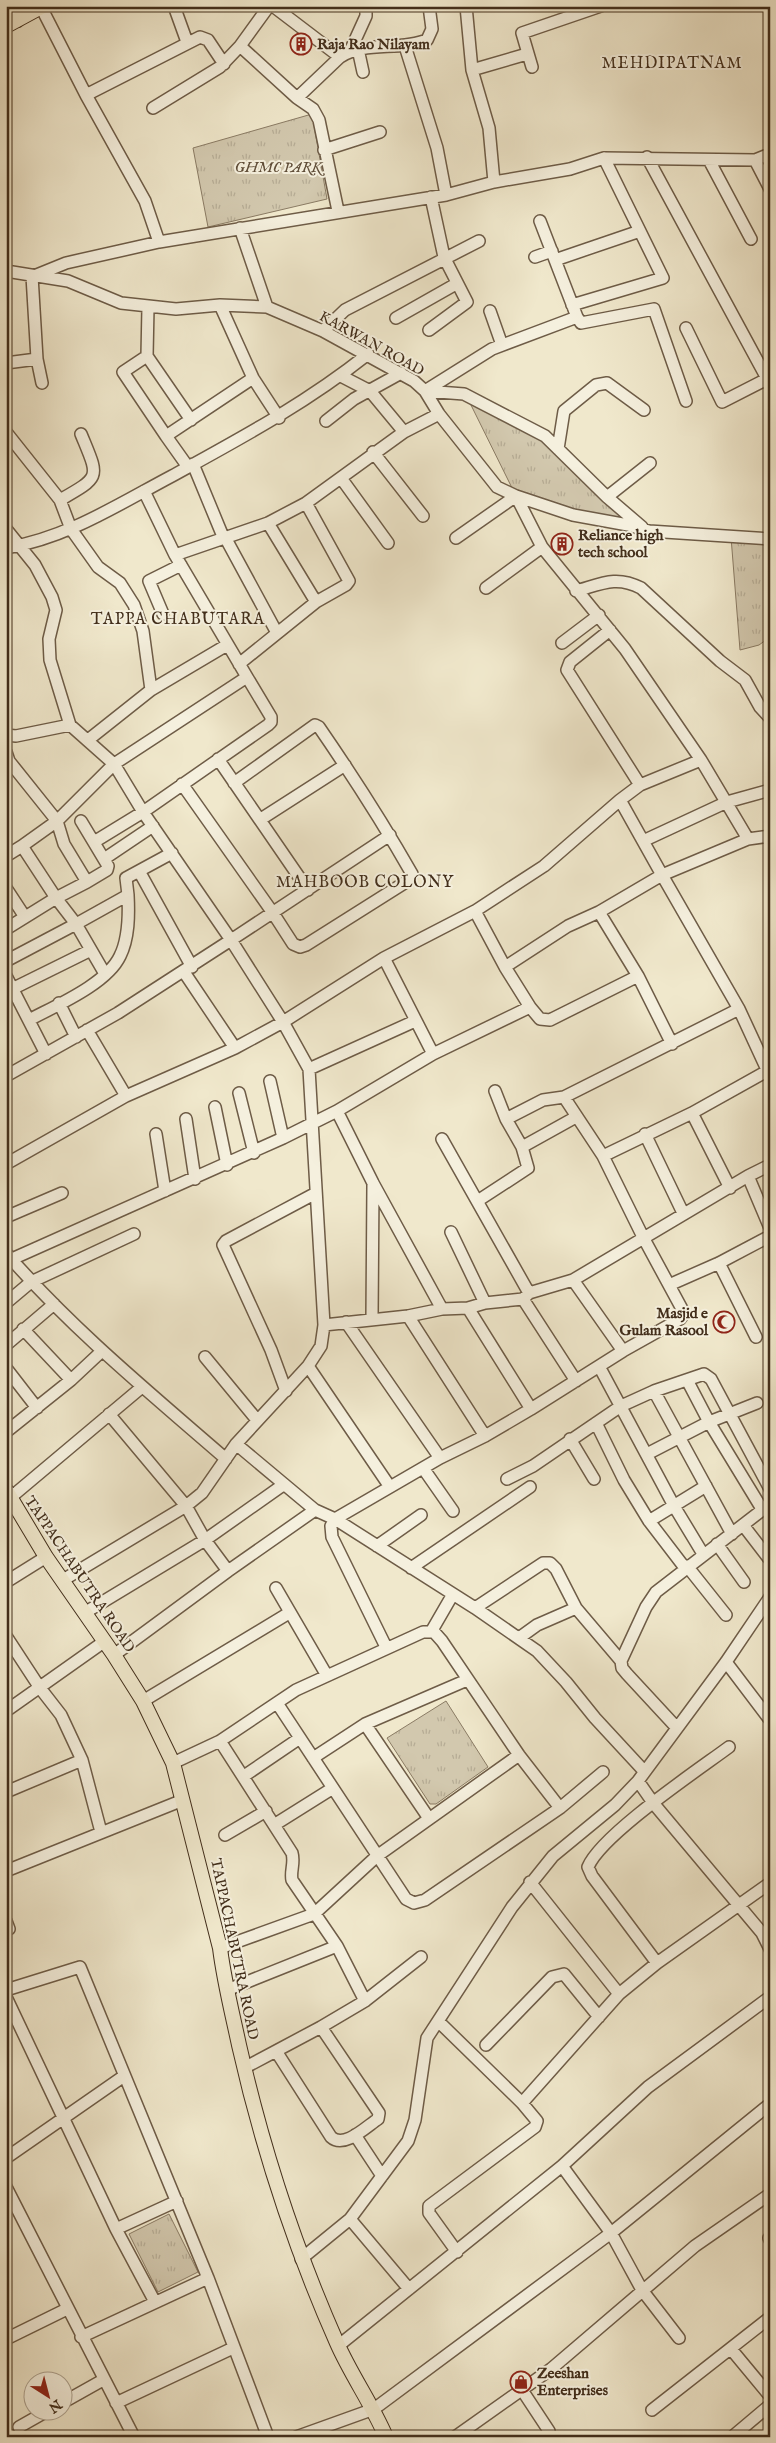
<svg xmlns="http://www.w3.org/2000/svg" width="776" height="2443" viewBox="0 0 776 2443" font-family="'IM FELL English',serif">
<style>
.grass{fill:url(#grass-tufts);stroke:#8a7b64}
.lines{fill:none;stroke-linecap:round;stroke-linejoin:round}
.minor-casing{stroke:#6e5c47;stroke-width:14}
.major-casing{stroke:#422e1b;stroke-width:16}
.minor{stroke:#f5f0de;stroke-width:11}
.major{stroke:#f0e8cc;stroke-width:14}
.labels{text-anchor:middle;stroke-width:4;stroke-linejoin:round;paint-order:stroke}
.poi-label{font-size:15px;font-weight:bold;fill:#422e1b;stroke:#f5f0de;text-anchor:start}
.park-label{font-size:15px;font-style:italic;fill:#5f4d38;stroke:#f5f0de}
.street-label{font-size:15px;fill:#422e1b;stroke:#f5f0de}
.neighbourhood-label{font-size:16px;letter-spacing:1px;fill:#422e1b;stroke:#f5f0de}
</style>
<defs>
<pattern id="grass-tufts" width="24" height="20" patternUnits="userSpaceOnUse" patternTransform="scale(1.25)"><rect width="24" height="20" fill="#d2c8ae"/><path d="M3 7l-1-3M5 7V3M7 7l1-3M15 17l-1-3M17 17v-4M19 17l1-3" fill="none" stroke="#b6ac95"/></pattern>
</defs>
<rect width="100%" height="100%" fill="#f0e8cc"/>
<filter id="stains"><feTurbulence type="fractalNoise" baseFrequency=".004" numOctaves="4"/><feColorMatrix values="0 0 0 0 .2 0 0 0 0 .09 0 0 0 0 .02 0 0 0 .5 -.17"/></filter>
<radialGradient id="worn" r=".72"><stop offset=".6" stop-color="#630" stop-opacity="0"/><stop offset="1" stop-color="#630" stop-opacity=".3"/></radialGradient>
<!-- grass -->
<path class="grass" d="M312 114 327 199 208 227 193 148Z
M468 399 564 452 628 525 516 496Z
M731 537 770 539V637L759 645 740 650Z
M446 1701 488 1767 436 1804H430L387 1738Z
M169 2214 198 2272 158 2292 129 2234Z"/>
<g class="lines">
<!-- minor casing -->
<g class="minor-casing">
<path id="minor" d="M10 6 18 21
M174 6 187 42
M273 6 340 57C365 41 399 51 427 40L432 29 429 6
M466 6 472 70 489 128 494 182
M41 7 86 95 145 201 159 242
M240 46 297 98 340 57
M405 46 437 148 446 195
M351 49 366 16V6
M358 49 363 72
M532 67 522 33 601 6
M472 70 527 54
M86 95 200 37 208 40 224 64
M297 98 313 109 319 120 338 211
M153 108 220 67 240 46 269 6
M324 150 380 132
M647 157 770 384
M709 160 751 239
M755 160 770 189
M240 228 267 307
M535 257 552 251
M555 260 640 231
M6 271 68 281 121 303 176 309 220 305 267 307 323 331 414 381 425 391 439 414 497 487 516 496 573 515 628 525 649 531 770 539
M32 276 37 359 42 383
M34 276 66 263 159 242 446 195 494 182 570 169 604 158 755 160 770 154
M220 305 253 378 279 418
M572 305 663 278 604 158
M148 307 147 356 123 372 166 436
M490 311 502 345
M577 317 581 323 654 309 686 401
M396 318 456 284
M686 328 722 402 767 379
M429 330 467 302 444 257 431 197
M323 331 345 310 479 241
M147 356 191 420
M6 363 37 359
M341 376 370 391 404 432
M425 391 492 349 577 317 540 221
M425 391 464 394 545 436 607 497 642 527
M326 421 354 399 401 373
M6 432 60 500C102 476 99 478 81 434
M558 449 564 411 596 385 607 383 644 410
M373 452 423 516
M193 464 224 539
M188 467 166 436 253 378
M341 478 388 543
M516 496 542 547 625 649 701 760
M607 497 650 463
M60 500 71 529 98 567 120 583 134 605 143 631 151 690 227 645
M268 523 316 602
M6 529 35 565 52 597 56 610 49 639 50 660 70 725 114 764 143 812 231 940 390 835
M456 538 516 496
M226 539 277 633
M6 548C67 538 119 504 172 476 241 438 305 404 368 354
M175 555 268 523 306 503 404 432 439 414
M486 588 542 547
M576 591C601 584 616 575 641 588L720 661 745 680 760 707 770 718
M163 614 149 581 181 565
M610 630 570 662 567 670 640 785
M562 643 599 615
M239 664 316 602 346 585 349 581 306 503
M6 735 16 736 70 725
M88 740 151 690
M6 752 9 761 57 821 114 764 247 677 175 555 144 491
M218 759 308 890
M701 760 748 839 662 875 620 800 640 785Z
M182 784 273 913 293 944 300 947 306 945 409 880 412 874C383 823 352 775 319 727L315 725 234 783
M261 819 345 765
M748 839 770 836
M643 841 727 802 770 790
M94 842 143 812 268 725 271 722V717L247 677
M22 846 57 821 64 844 87 882 107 870 108 866 81 821
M6 856 22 846 56 898 6 929
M104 859 153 826
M139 871 192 967
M87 882 56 898 76 924 128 895 126 878 172 853
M6 888 25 917
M475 911 505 967
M599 912 638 976 672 1044
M384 958 433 1054
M6 961 76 924 105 974
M184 972 235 1048
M6 976 46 1054
M6 992 91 950
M59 1003 76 1037
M530 1007 540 1019 550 1020 638 976
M29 1020C55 1006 107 984 120 956 129 938 129 915 128 895
M87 1030 126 1096
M309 1069 415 1021
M6 1076 118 1013 231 940 283 1022 309 1069 324 1325 321 1346 308 1366 236 1444 202 1493 186 1506 63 1580
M270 1081 283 1138
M495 1091 506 1119 543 1100 564 1097 739 1009
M239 1093 254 1153
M564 1097 603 1156
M215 1107 227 1165
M337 1111 373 1183 442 1309
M692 1113 730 1188
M186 1119 195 1179
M156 1134 165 1191
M645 1134 683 1213
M442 1139 529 1293
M522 1147 576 1117
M6 1164 126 1096 235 1048 283 1022 384 958 475 911 544 866 620 800
M748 1176 770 1165
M479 1200 528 1168 522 1147 506 1119
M6 1217 62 1193
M451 1232 485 1303
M6 1253C72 1329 150 1393 226 1459
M719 1263 756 1337
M6 1264 12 1259 283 1138 337 1111 433 1054 530 1007 505 967 568 926 599 912 662 875 739 1009 770 1076
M573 1280 623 1351
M669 1285 719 1263 770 1236
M523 1299 576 1381
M6 1303 31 1282 134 1234
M408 1316 485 1436
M372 1318 373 1185
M346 1322 440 1458
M324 1325 408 1316 442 1309 468 1308 485 1303 523 1299 529 1293 573 1280 748 1176 770 1228
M23 1329 71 1380
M6 1345 54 1304
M205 1357 257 1420
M308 1366 390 1487
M6 1368 37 1408
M600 1368 674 1506 703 1554
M687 1380 709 1422 762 1509
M286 1391 271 1350 223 1245 226 1241 316 1193
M654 1391 732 1534
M531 1409 623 1351 680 1319 683 1315 682 1309 643 1237 603 1156 692 1113 767 1071
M109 1414 186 1506 205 1540 228 1571 114 1655
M596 1423 624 1480 649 1521 685 1568
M6 1432 71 1380 102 1351
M570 1439 594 1479
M236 1444 315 1510 335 1519 475 1608 537 1651 566 1682 595 1718 644 1771
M647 1454 709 1422 757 1403
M423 1468 453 1511
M507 1479 533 1466 621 1406 654 1391 704 1374 711 1379 770 1489
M10 1498 142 1387
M649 1521 706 1486
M743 1525 770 1560
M717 1544 744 1582
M377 1546 421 1515
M687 1566 726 1615
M411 1568 530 1487
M228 1571 315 1510
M6 1582 46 1557
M276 1588 326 1674
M475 1608 543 1563H550L556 1569 576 1608
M86 1612 205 1540 283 1485
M431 1632 453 1594
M6 1636 40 1688 61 1715 82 1760 101 1832
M519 1638 537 1625 576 1608 621 1661
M386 1647 332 1537 331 1526 335 1519 440 1458 485 1436 531 1409 468 1308
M726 1662 770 1720
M143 1701 289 1613
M6 1711 105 1641
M365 1724 428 1817
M677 1728 627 1674 622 1668 621 1661 646 1607 656 1592 770 1504
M220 1741 292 1853C295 1863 290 1871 292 1880L337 1946 365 2001
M313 1758 365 1724 467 1680
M173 1763 220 1741 296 1690 423 1632H434L442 1641 519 1755 560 1808 425 1900 414 1903 406 1899 277 1703
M244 1776 300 1738
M638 1781 654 1804 762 1933 770 1949
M6 1792 82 1760
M560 1808 603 1772
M274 1825 333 1788
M225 1835 266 1811
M6 1871 183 1800
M530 1882 619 1994
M6 1921 9 1929
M220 1948 314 1914 377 1856 519 1755
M657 1963 592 1876 588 1867C601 1835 698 1770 729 1747
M6 1990 80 1967 208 2278 268 2437
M227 1990 337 1946
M6 1997 116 2229 155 2302
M438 2021 522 2103
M486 2045 552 1977 564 1974 599 2017
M276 2051 321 2027
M244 2068 276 2051 331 2137C344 2149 366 2127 378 2119L379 2113 321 2027 365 2001 421 1957
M355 2135 382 2176
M6 2158 124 2076
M562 2166 611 2233 642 2290 679 2338
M6 2187 134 2437
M350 2219 409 2289
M116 2229 177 2201
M769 2238 770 2240
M457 2252 429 2213V2206L535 2127 537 2121 522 2103 619 1994 657 1963 770 1883
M301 2259 350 2219 408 2141 415 2120 427 2038 512 1907 553 1856 615 1805 638 1781 726 1662 770 1597
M81 2337 208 2278
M6 2339 67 2309
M338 2346 562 2166 648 2087 770 1997
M731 2349 770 2396
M522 2390 549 2431
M62 2403 103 2380
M116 2403 233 2348
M652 2410 768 2319
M19 2427 49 2410
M296 2437 374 2409 611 2233 770 2104
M455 2437 551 2369 695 2246 770 2194
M732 2437 770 2405"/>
</g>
<!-- major casing -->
<g class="major-casing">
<path id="major" d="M6 26 43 6
M6 1490 46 1557 114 1655 143 1701 173 1763 220 1948C224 1981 232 2012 239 2045 262 2147 294 2246 337 2343 351 2375 372 2404 386 2437"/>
</g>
<!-- minor -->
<use href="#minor" class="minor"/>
<!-- major -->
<use href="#major" class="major"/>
</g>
<!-- icons -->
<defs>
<g id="building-ring" transform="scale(1.125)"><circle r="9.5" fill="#f5f0de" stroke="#8f2418" stroke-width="1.5"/><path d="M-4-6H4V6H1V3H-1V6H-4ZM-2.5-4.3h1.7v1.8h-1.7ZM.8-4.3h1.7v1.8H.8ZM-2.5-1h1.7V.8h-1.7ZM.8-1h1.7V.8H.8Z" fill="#8f2418"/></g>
<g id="mosque-ring" transform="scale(1.125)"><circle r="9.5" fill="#f5f0de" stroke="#8f2418" stroke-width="1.5"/><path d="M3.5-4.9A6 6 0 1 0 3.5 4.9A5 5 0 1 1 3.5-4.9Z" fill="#8f2418"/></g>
<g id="shop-ring" transform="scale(1.125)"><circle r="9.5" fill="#f5f0de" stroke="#8f2418" stroke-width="1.5"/><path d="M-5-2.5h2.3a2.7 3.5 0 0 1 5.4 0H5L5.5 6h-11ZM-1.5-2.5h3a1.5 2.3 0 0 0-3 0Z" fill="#8f2418"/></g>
</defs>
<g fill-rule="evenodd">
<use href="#building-ring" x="301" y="44"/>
<use href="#building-ring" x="562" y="544"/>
<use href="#mosque-ring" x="724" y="1322"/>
<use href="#shop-ring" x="521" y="2382"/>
</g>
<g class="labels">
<!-- poi labels -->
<g class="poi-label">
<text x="317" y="49">Raja Rao Nilayam</text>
<text x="578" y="540">Reliance high<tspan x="578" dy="17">tech school</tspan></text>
<text x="708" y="1318" text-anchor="end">Masjid e<tspan x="708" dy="17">Gulam Rasool</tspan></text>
<text x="537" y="2378">Zeeshan<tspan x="537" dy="17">Enterprises</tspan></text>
</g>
<!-- park labels -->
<g class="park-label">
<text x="278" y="172">GHMC PARK</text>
</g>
<!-- street labels -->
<g class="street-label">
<text transform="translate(372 343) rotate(29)" y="5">KARWAN ROAD</text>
<text transform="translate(80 1574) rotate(56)" y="5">TAPPACHABUTRA ROAD</text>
<text transform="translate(235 1949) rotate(78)" y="5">TAPPACHABUTRA ROAD</text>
</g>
<!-- neighbourhood labels -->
<g class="neighbourhood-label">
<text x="672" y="68">MEHDIPATNAM</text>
<text x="178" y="624">TAPPA CHABUTARA</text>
<text x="365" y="887">MAHBOOB COLONY</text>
</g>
</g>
<!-- margin -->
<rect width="776" height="2443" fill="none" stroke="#f0e8cc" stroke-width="25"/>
<rect x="8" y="8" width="761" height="2428" fill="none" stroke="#422e1b" stroke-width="2.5"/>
<rect x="12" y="12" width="751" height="2418" fill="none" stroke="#422e1b"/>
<!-- north arrow -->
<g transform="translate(48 2396) rotate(144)"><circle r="24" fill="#f5f0de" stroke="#ada290"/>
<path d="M0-4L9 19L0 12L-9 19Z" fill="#8f2418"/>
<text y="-8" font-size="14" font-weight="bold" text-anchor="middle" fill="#422e1b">N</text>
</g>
<rect width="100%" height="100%" filter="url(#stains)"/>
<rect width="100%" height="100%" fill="url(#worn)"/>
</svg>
